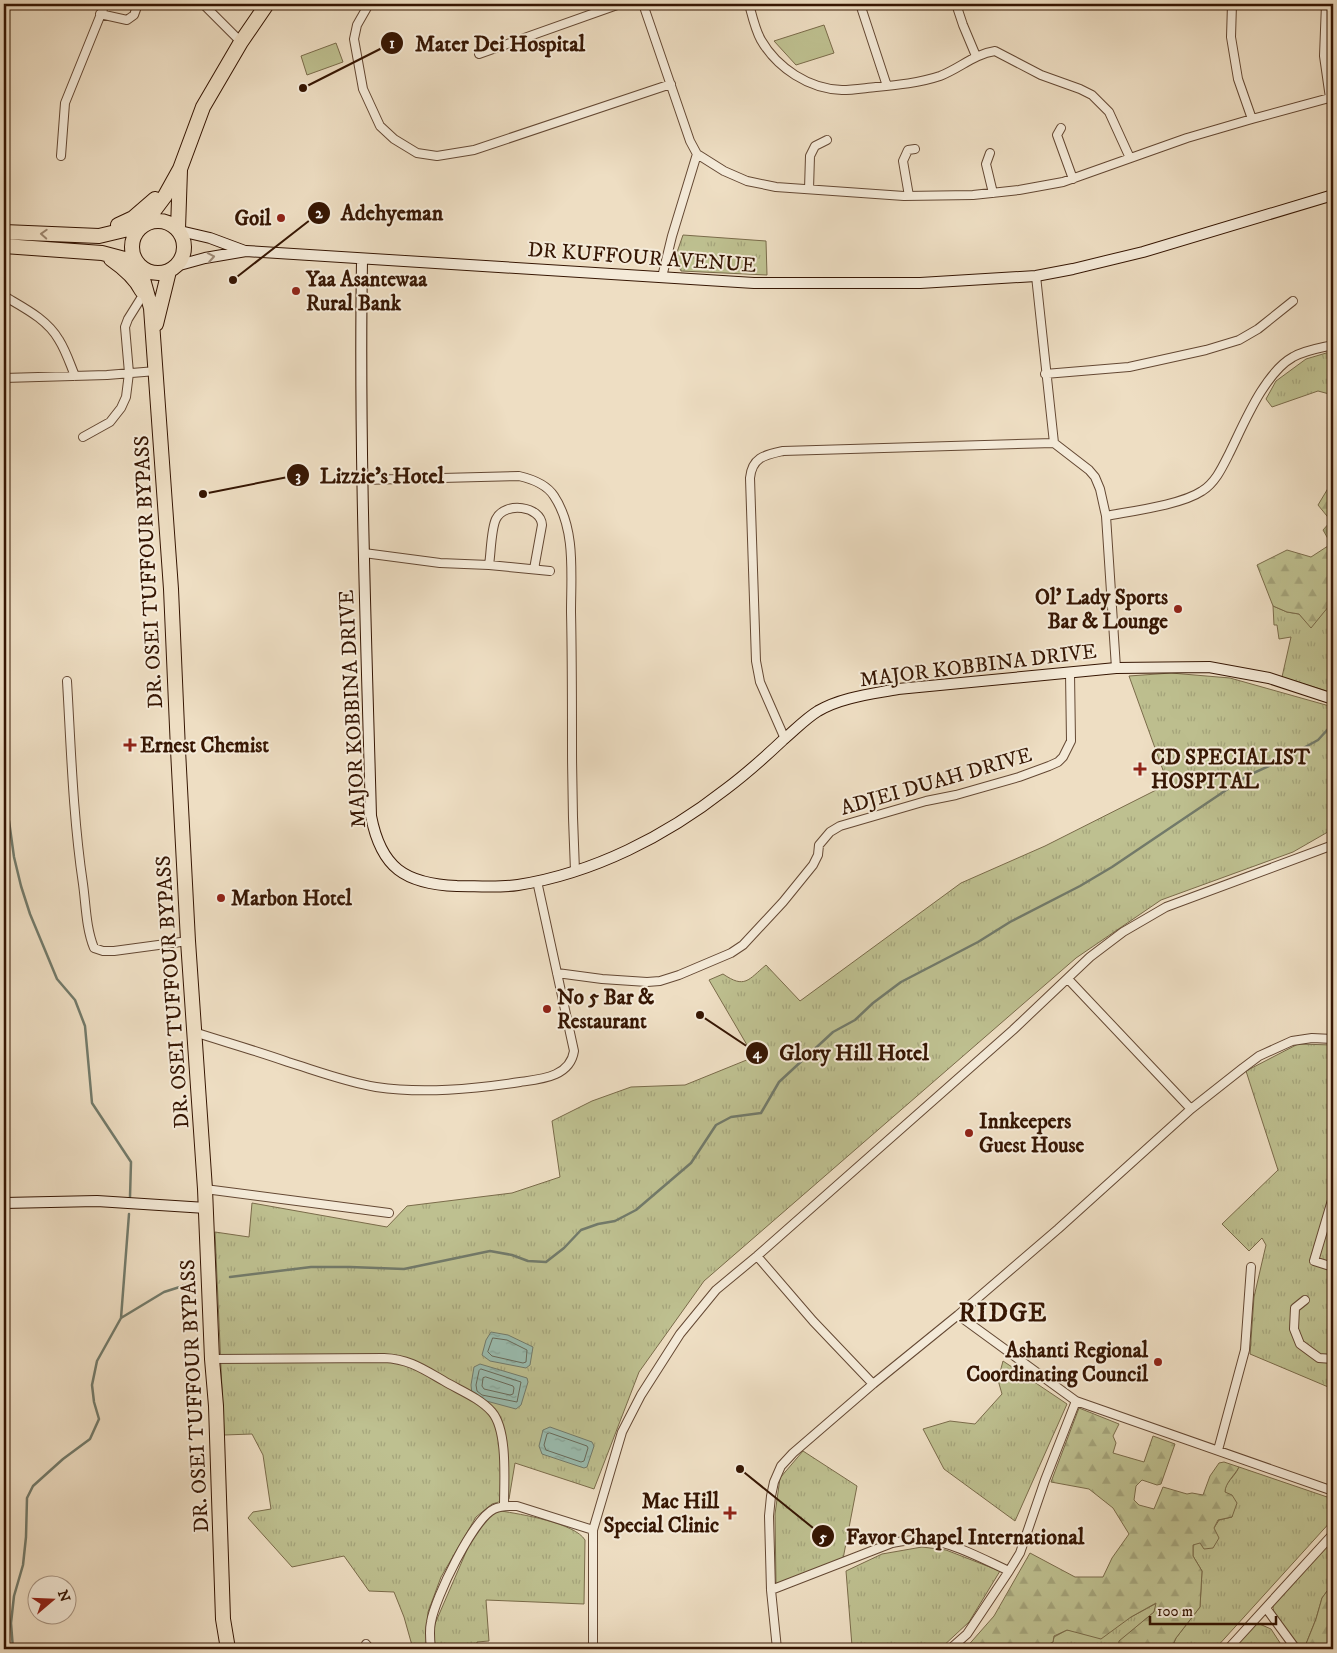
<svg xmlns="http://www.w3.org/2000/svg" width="1337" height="1653" viewBox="0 0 1337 1653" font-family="'IM FELL DW Pica',serif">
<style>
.grass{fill:url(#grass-tufts);stroke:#7a6b4a}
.forest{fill:url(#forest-firs);stroke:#7a6b4a}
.garden{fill:#bec090;stroke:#7a6b4a}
.water{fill:url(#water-ripples);stroke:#727a6a}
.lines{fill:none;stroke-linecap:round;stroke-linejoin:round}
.shore{stroke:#686959;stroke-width:1}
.stream{stroke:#727a6a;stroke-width:2.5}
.street-casing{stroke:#644833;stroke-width:10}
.secondary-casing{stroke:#361603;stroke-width:12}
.highway-casing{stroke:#361603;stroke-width:16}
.street{stroke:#f4ead8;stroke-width:8}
.secondary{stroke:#f4ead8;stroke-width:10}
.highway{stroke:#eedec3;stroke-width:14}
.oneway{stroke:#9b846d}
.oneway2{stroke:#9e8b78}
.poi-dot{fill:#8f2418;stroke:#f4ead8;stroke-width:2}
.labels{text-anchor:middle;stroke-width:4;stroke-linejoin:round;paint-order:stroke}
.poi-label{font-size:21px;font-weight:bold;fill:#361603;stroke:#f4ead8;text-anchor:start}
.street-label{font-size:21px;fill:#361603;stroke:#f4ead8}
.district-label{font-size:26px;font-weight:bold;letter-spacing:1px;fill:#361603;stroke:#f4ead8}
.leader{fill:none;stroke:#361603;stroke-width:2}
.callout-dot{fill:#361603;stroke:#f4ead8;stroke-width:2}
.mark-label{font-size:15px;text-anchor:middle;font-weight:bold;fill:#fff}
.callout-label{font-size:22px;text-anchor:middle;font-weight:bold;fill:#361603;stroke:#f4ead8;stroke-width:4;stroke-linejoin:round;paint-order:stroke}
</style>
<defs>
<pattern id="grass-tufts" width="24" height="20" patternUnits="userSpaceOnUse" patternTransform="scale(1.25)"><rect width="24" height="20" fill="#bec090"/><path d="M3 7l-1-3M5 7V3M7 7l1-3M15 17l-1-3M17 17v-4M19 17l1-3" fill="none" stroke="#a4a47b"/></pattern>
<pattern id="forest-firs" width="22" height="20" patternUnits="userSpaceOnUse" patternTransform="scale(1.25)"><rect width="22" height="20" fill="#bec090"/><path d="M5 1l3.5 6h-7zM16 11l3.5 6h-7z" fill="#a4a47b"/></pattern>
<pattern id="water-ripples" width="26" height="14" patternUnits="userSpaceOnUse" patternTransform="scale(1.25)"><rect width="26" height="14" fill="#9abcaf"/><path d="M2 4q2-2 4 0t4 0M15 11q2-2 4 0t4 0" fill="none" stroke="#85a195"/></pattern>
</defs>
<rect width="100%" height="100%" fill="#eedec3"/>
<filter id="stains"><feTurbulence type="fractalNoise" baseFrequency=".004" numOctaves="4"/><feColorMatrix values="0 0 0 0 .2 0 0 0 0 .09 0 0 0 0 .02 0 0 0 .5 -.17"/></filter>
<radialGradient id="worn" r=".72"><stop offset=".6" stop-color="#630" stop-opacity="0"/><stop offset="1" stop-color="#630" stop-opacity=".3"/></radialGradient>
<!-- grass -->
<path class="grass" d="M683 235 766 241 767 275 681 271 675 258Z
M1333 351V395L1318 391 1272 407 1266 399 1276 381 1306 359Z
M1333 601V693L1282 677 1291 637 1279 639 1277 625H1274L1273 606 1287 612 1299 614 1311 627Z
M1171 673 1230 678 1333 707V829L1293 852 1161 900 1076 958 704 1281 639 1372 594 1489 515 1463 509 1499 492 1504 476 1517 441 1577 428 1612 426 1649H413L404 1617 394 1592 369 1591 344 1556 292 1567 248 1518 253 1512 271 1509 263 1455 252 1434 224 1435 215 1232 249 1237 252 1203 387 1227 407 1206 512 1193 560 1177 552 1121 592 1101 631 1087 685 1085 754 1057 709 980 723 974C745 989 748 980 766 965L800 1001 961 883 1045 846 1168 784 1129 676Z
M1298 1044 1333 1045V1389L1250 1354 1254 1297 1266 1245 1262 1238 1249 1251 1222 1224 1278 1170 1246 1071Z
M1003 1361 1067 1404 1015 1521 944 1469 923 1429 950 1421 975 1424 1002 1394 998 1380Z
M803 1451 857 1486 843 1559 776 1584 775 1514 780 1478Z
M1239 1467 1333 1499V1519L1215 1649H1171L1176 1638 1200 1607 1202 1571 1193 1556V1544C1205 1542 1213 1530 1219 1520L1232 1517C1230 1508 1221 1492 1227 1484 1231 1478 1236 1474 1239 1467Z
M501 1511C520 1514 575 1523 585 1540L584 1604 486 1600 489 1641 477 1642V1649H434V1626L476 1529 490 1514Z
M1327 1545 1333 1560V1583L1322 1598 1316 1619 1306 1644V1649H1298C1290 1637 1272 1621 1273 1605Z
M922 1547 946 1550 1000 1571 969 1622 940 1649H838L852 1646 846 1571 882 1554Z
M1157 1603 1154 1612 1120 1641 1118 1649H1044L1043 1647 1053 1642 1054 1637 1067 1630 1081 1632 1131 1617Z
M1255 1622 1271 1629 1284 1649H1231Z"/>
<!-- forest -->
<path class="forest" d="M1333 480V601L1311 628 1299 614 1287 612 1273 606 1257 565 1287 550 1311 557 1331 544 1323 530 1331 521 1318 505Z
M1079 1408 1119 1424 1113 1436 1116 1443 1113 1453 1144 1462 1153 1436 1175 1444 1161 1484 1157 1485 1142 1480 1136 1486 1134 1500 1139 1505 1154 1509 1163 1487 1187 1494 1192 1493 1203 1495 1210 1476 1219 1463 1224 1462 1239 1467C1235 1475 1225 1483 1225 1492L1232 1495 1237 1503 1232 1517 1218 1520 1214 1528 1219 1538 1213 1548 1204 1549 1200 1543 1193 1545V1556L1202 1571 1200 1607 1176 1638 1171 1649H1118L1119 1641 1154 1612 1156 1603 1131 1617 1101 1639 1067 1630 1054 1636 1053 1642 1043 1647 1044 1649H965L994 1616 1030 1553 1075 1577H1103L1112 1558 1129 1534 1113 1508 1089 1489 1051 1482Z
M1333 1583V1643L1332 1649H1306V1644L1316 1619 1322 1598Z"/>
<!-- garden -->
<path class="garden" d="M824 25 834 53 796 65 774 41Z
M336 43 343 62 307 75 301 56Z"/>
<!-- water -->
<path class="water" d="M491 1332 508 1335 533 1347 530 1365 526 1368 490 1361 482 1355 486 1340Z
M480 1364 527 1378 528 1382 521 1405 516 1409 479 1399 472 1394 471 1385 474 1367Z
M550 1427 592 1442 594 1446 587 1467 584 1468 542 1454 539 1446 543 1430Z"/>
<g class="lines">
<!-- shore -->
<path class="shore" d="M493 1338 507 1340 527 1350 526 1362 523 1363 492 1356 488 1352Z
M481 1369 521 1382 517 1402 482 1395 477 1391 476 1385 479 1371Z
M486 1377 513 1386 514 1388 513 1394 510 1395 484 1389 482 1386 483 1378Z
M550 1433 587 1446 588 1448 584 1461 581 1462 546 1450 544 1445 547 1434Z"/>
<!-- stream -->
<path class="stream" d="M4 808 9 821 14 857 21 886 30 914 57 979 75 1000 85 1026 92 1103 131 1162 130 1197
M230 1277 311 1267H350L404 1269 490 1251 512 1255 528 1261 546 1262 564 1248 581 1230 598 1224 615 1221 636 1210 691 1163 716 1125 731 1117 761 1113 779 1082 833 1032 855 1020 873 1003 901 982 978 942 1010 922 1080 886 1112 867 1247 776 1278 762 1318 740 1329 728 1333 718
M121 1318 164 1292 186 1285
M13 1649 11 1623 14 1596 23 1565 26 1537 27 1498 33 1486 63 1459 90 1439 99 1419 94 1402 92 1385 97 1361 121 1318 129 1214"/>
<!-- street casing -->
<g class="street-casing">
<path id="street" d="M203 4 241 42
M369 4 357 25 354 39 363 89 380 126 394 139 417 153 437 156 474 150 671 84
M643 4 690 141 697 154 724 171 747 181 776 187 904 196 973 195 1019 190 1063 182 1187 138 1252 119 1333 97
M749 4C752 15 755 29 761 40 777 68 809 89 842 90 853 90 865 88 876 87 898 85 919 83 940 76 959 69 974 54 995 51L1041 75 1080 89 1092 95 1109 112 1130 158
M860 4 887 86
M956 4 963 25 976 56
M1232 4 1231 37 1238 79 1252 119
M1326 4 1324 56 1330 98
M100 14 127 20 134 15 138 4
M479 54 620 4
M1061 128 1057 135 1073 179
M990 153 986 164 993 193
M61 156 65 103 105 4
M809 189 810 156 815 146 827 140
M909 196 903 161 908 150 915 149
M1036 276 1054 443 1089 470 1095 477 1100 489 1106 516 1116 668
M662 277 672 236 697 154
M4 296C24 308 47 319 59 340 66 351 70 364 75 376
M1045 374 1129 367 1206 350 1239 340 1258 329 1293 301
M4 378 107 375 156 371
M83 437 110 422 121 408 126 397 129 373 125 327 128 319 143 295
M363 480 519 476C532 479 547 485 554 496 576 529 571 574 571 612 572 656 572 701 572 745 572 787 573 829 575 871
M1106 516C1132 511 1181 505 1202 491 1215 483 1222 468 1229 454 1243 426 1264 373 1293 357 1305 350 1320 348 1333 345
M364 553 440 563 489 565 550 571
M489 565C491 553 491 529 496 519 505 501 541 506 542 525L534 569
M67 681C71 749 73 817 83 884 86 906 86 928 94 948L103 951H114L188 941
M785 739 760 682 756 661 750 478C752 457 765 455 783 451L1054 443
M557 973 602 979 647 982 660 981 679 975 731 953 743 945 783 902 813 865 818 855 819 845 830 832 840 826 926 801 956 795 1019 777 1049 766 1058 762 1063 757 1071 741 1070 673
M1068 979 1191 1109
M194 1032C225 1042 257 1051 288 1062 317 1071 346 1082 376 1087 423 1094 473 1089 520 1082 541 1079 570 1077 574 1051L537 881
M205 1189 389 1213
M1333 1197 1314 1261 1333 1267
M757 1256 813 1321 873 1384
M1305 1300 1295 1308 1294 1329 1300 1344 1319 1358 1333 1359
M958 1315 1076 1401 1333 1491
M212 1359 384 1358C409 1359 423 1369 444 1381 459 1390 480 1398 492 1412 508 1431 504 1481 504 1506
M1218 1450 1245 1350 1251 1267
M771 1590 892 1543C903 1541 915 1539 926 1540 950 1541 987 1561 1009 1571
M1266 1608 1296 1649
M366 1644 370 1649
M431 1649C430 1640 429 1631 431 1622 435 1598 473 1519 494 1509 502 1505 509 1506 517 1506L593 1530
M593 1649V1530L622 1432 641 1395 680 1334 716 1290 757 1256 1013 1030 1090 957 1123 932 1166 907 1333 845
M777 1649 771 1590 769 1516 771 1496 774 1482 781 1466 793 1453 873 1384 958 1315 1058 1229 1191 1109 1243 1068 1259 1056 1292 1041 1312 1038 1333 1039
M950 1649 967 1634 1009 1571 1020 1553 1045 1480 1076 1401
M1228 1649 1333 1534"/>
</g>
<!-- secondary casing -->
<g class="secondary-casing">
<path id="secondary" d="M180 231 210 238 245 251
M362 260C359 445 366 630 371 816 381 868 405 884 457 886 477 886 498 888 518 885 594 873 666 836 726 789 746 774 765 757 783 740 795 730 805 719 818 711 842 697 872 694 898 689L1116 668 1209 667 1269 678 1333 699
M176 266 205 258 246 251 754 283H920L1036 276 1073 269 1143 252 1333 195
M4 1203 97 1201 206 1208"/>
</g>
<!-- highway casing -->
<g class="highway-casing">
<path id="highway" d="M132 247a26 26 0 1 1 52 0a26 26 0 1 1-52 0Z
M144 224 165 196 180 169 203 107 241 42 267 4
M118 225 133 218 155 199
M178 229 180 170
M4 232 99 236 141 226
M4 246 102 253 136 262
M111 259C124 268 135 277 142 291
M139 265 151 308 171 589 178 750 188 941 205 1189 212 1359 216 1406 223 1619 228 1649
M156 324 169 271"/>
</g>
<!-- street -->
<use href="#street" class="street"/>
<!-- secondary -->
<use href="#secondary" class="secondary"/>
<!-- highway -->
<use href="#highway" class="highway"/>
</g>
<!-- one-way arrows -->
<defs><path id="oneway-chevron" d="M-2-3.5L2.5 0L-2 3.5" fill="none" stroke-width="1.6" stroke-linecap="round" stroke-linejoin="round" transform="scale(1.25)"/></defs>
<use class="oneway" href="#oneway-chevron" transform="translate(44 234) rotate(-177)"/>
<use class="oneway2" href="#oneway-chevron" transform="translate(211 257) rotate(-10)"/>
<!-- markers -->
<g class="poi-dot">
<circle cx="281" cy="218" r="5"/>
<circle cx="296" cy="291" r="5"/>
<circle cx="1178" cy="609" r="5"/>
<path d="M127.5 737.5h5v5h5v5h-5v5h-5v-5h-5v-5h5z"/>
<path d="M1137.5 761.5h5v5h5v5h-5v5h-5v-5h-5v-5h5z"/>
<circle cx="221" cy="898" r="5"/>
<circle cx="547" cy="1009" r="5"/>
<circle cx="969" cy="1133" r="5"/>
<circle cx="1158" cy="1362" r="5"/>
<path d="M727.5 1505.5h5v5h5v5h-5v5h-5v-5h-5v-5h5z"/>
</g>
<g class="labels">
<!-- poi labels -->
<g class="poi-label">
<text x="271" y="225" text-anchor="end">Goil</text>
<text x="306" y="286">Yaa Asantewaa<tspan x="306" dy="24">Rural Bank</tspan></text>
<text x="1168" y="604" text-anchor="end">Ol' Lady Sports<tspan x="1168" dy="24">Bar &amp; Lounge</tspan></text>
<text x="140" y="752">Ernest Chemist</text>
<text x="1151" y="764">CD SPECIALIST<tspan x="1151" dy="24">HOSPITAL</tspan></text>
<text x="231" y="905">Marbon Hotel</text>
<text x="557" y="1004">No 5 Bar &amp;<tspan x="557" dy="24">Restaurant</tspan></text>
<text x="979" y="1128">Innkeepers<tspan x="979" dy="24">Guest House</tspan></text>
<text x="1148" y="1357" text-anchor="end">Ashanti Regional<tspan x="1148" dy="24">Coordinating Council</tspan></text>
<text x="719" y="1508" text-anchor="end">Mac Hill<tspan x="719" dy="24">Special Clinic</tspan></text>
</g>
<!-- street labels -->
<g class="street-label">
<text transform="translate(642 257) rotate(4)" y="7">DR KUFFOUR AVENUE</text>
<text transform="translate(148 572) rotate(-93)" y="7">DR. OSEI TUFFOUR BYPASS</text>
<text transform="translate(978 665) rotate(-7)" y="7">MAJOR KOBBINA DRIVE</text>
<text transform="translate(352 709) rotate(-93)" y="7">MAJOR KOBBINA DRIVE</text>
<text transform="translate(936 781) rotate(-16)" y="7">ADJEI DUAH DRIVE</text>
<text transform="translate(172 992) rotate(-94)" y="7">DR. OSEI TUFFOUR BYPASS</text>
<text transform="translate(194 1396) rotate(-93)" y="7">DR. OSEI TUFFOUR BYPASS</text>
</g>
<!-- district labels -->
<g class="district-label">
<text x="1003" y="1321">RIDGE</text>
</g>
</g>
<!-- callouts -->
<path class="leader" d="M303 88L392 43M233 280L319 213M203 494L298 475M700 1015L757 1053M740 1469L823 1536"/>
<g class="callout-dot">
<circle cx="303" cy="88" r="5"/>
<circle cx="233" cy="280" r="5"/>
<circle cx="203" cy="494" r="5"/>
<circle cx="700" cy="1015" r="5"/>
<circle cx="740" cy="1469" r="5"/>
<circle cx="392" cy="43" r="12"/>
<circle cx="319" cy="213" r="12"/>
<circle cx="298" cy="475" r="12"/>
<circle cx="757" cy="1053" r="12"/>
<circle cx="823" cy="1536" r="12"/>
</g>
<g class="mark-label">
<text x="392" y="48">1</text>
<text x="319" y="218">2</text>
<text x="298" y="481">3</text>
<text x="757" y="1058">4</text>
<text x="823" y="1542">5</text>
</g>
<g class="callout-label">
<text x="500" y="51">Mater Dei Hospital</text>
<text x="392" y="220">Adehyeman</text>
<text x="382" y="483">Lizzie's Hotel</text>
<text x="854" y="1060">Glory Hill Hotel</text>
<text x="965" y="1544">Favor Chapel International</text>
</g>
<!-- margin -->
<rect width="1337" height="1653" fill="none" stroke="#eedec3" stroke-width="20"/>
<rect x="5" y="5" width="1327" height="1643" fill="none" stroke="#361603" stroke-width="2.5"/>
<rect x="10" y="10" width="1317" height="1633" fill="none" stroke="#361603"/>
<!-- north arrow -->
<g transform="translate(52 1600) rotate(71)"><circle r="24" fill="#f4ead8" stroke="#a89583"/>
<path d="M0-4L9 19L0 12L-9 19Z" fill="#8f2418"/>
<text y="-8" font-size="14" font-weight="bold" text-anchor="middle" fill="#361603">N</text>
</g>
<!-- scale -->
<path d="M1150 1616v8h126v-8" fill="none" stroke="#361603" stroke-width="2.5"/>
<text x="1157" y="1616" font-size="15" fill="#361603" stroke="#f4ead8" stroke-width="4" paint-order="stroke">100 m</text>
<rect width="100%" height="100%" filter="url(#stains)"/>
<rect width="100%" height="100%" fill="url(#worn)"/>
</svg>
